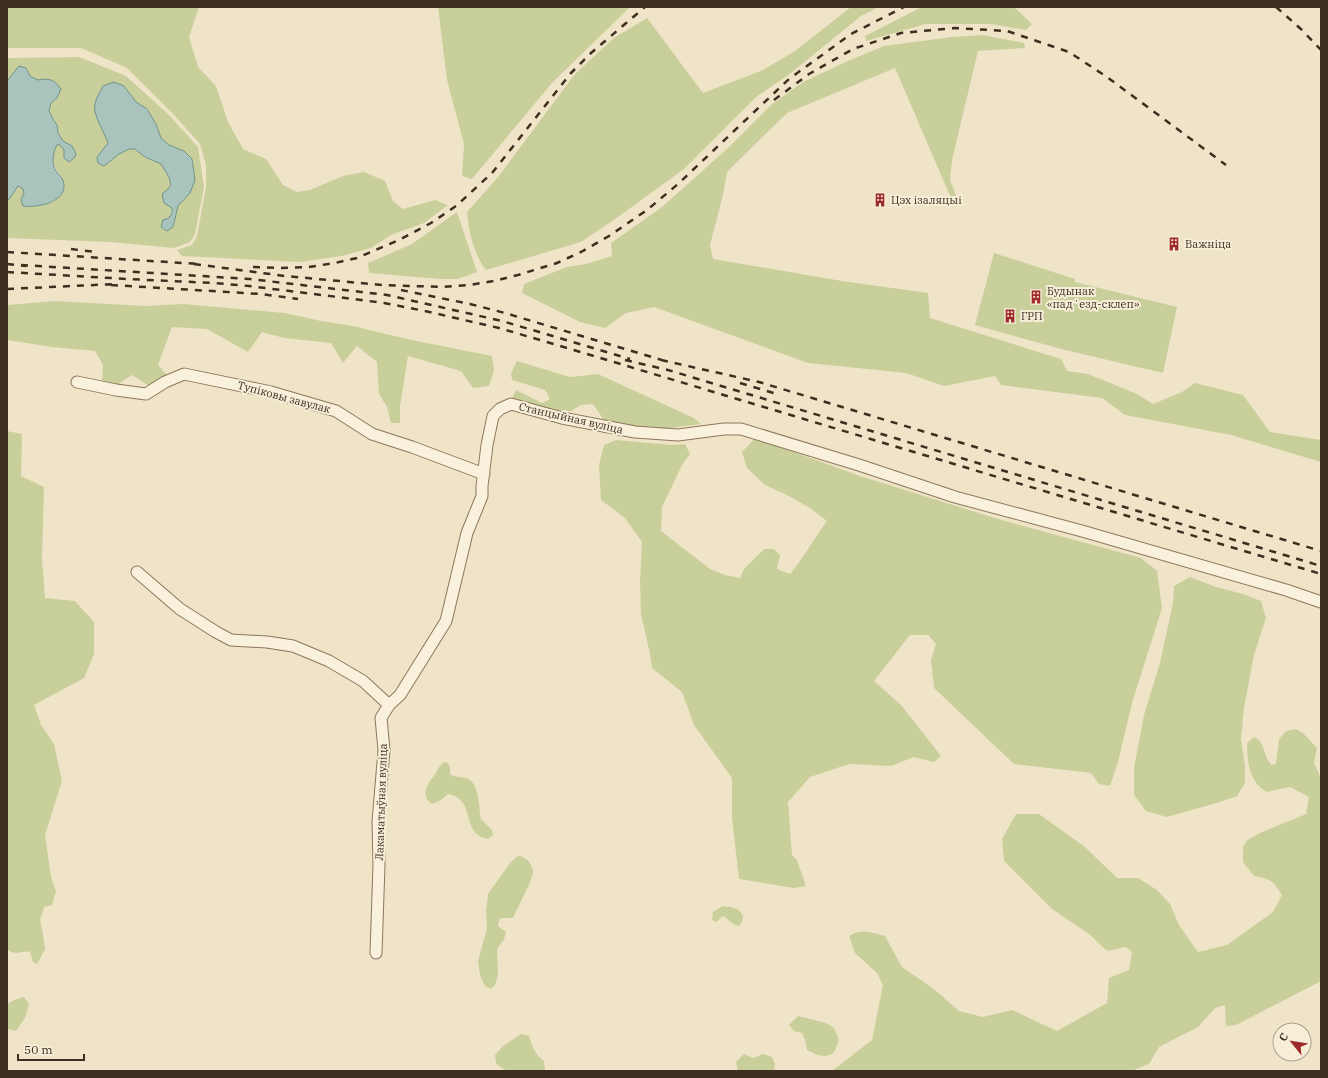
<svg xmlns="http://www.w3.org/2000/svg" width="1328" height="1078" viewBox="0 0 1328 1078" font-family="'IBM Plex Serif',serif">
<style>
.green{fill:#c9cf9b;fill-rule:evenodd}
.water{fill:#a9c4bc;stroke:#6f938a}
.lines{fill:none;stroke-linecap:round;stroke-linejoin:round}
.minor-casing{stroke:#8d765c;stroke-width:13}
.minor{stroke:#faf1dc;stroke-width:11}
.rail{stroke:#3d2e20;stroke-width:2.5;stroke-dasharray:7 7;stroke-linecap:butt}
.labels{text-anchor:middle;stroke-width:4;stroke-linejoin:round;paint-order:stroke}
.poi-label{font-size:11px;fill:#3d2e20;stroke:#f7eed8;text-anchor:start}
.street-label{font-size:11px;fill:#3d2e20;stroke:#f7eed8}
</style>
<rect width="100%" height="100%" fill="#f0e4c8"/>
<!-- green -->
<path class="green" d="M7 7H199L189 37 198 67 216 86 228 122 243 149 266 159 283 185 297 192 310 190 343 176 364 172 385 181 393 201 403 209 435 200 448 205 424 223 391 235 371 248 342 256 300 262 182 256 177 250 192 245 197 236 206 187V165L200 144 174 115 127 68 81 48H7Z
M438 7H630L552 83 472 179 462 176 464 144 447 80Z
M851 7H879L861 16 791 73 756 97 684 169 618 217 581 242 486 270C473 253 469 232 467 212L498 177 575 74 614 38 647 18 703 93 763 70 795 51Z
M922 7H1014L1032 24 1026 30 990 24H926L866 41 865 36Z
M982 35 1024 43 1025 48 978 51 952 160 950 180 959 203 954 205 895 68 787 113 727 172 723 195 710 245 713 259 842 281 928 293 930 318 1061 359 1067 371 1088 374 1137 394 1153 404 1182 392 1195 383 1243 395 1270 432 1321 440V462L1231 435 1125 415 1102 398 1001 385 995 376 944 386 906 373 808 363 654 307 626 313 605 328 580 322 522 293 524 284 567 267 586 264 612 256 611 243 662 207 727 149 771 105 803 82 850 60 884 46 952 37Z
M79 57 126 76 169 115 198 147 204 187 195 234 190 242 174 248 110 242 7 238V201L10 198 18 186 23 189 24 193 21 200 30 207 39 206 53 202 62 177C53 167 50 157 57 144H59L64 150 72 147 63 141 58 133 57 125 53 119 49 111 51 103 57 98 47 79 38 80 30 76 26 68 19 66 7 81V58ZM124 86 136 102 147 109 156 124 161 138 169 145 184 151 190 193 178 206 173 227 169 219C174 209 170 200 167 190L171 185 169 177 161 164 146 157 135 149H129L119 154 104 166 97 157 108 143 105 134 95 114Z
M457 212 477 272 458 279H440L369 273 368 263 412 244Z
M994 253 1075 279V282L1177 307 1163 373 1065 350 975 325Z
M55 301 146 306 183 304 285 313 321 321 353 326 407 339 492 356 494 370 489 386 473 388 461 371 408 356 400 406V423H391L387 407 379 394 377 362 357 346 343 363 331 343 284 338 262 332 248 352 207 329 172 327 158 365 167 375 149 386 132 375 114 387 102 380 103 365 95 351 52 347 7 340V305Z
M517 361 570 377 598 374 694 418 701 424 655 430 606 423 593 404 581 405 571 411 557 413 517 402 512 398 516 390 542 403 550 399 545 390 512 380 511 373Z
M7 431 22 434 21 476 44 487 42 559 45 598 75 601 94 622V654L84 678 34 705 41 725 54 744 62 781 45 835 51 877 56 891 52 905 44 907 40 920 43 934 45 949 37 964 33 962 30 952C21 950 16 957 7 949Z
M755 438 860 476 998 519 1141 558 1157 571 1162 608 1132 703 1118 762 1110 786 1099 784 1091 773 1014 764 934 688 931 660 936 644 928 635H910L874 681 901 705 941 756 934 762 914 757 891 766 849 764 810 777 788 802 792 855 797 860 806 886 794 888 739 879 732 818V778L694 725 682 692 652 668 650 654 641 614 640 581 642 542 625 518 601 500 599 465 604 445 616 440 672 445 685 444 690 454 682 465 662 507 661 531 710 569 725 575 740 578 744 569 764 549H774L780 555 777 569 790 574C804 558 814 538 827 521L810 508 785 494 765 485 747 468 742 452Z
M1190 577 1216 587 1243 594 1261 601 1266 618 1254 655 1244 708 1241 739 1245 766V783L1237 796 1220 802 1167 817 1146 811 1134 795V768L1144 715 1160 663 1173 603 1174 586Z
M1296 729 1304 734 1317 748 1314 763 1321 778V981L1236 1025 1226 1026 1225 1005 1215 1008 1198 1027 1159 1047 1149 1064 1131 1071H993L987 1070 984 1071H832L872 1040 883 985 877 973 855 953 849 936C860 928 872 932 885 936L902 967 934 989 959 1011 983 1017 1012 1010 1057 1031 1107 1003 1109 978 1129 970 1132 952 1126 947 1107 951 1089 934 1052 909 1004 861 1002 839 1016 814H1039L1085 847 1117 878H1138L1157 890 1170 904 1179 925 1198 952 1227 945 1273 912 1282 895C1272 880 1271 879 1254 876L1243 862V847L1247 840 1262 832 1306 814 1309 797 1290 787 1266 792C1263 789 1257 785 1255 781 1248 770 1247 755 1247 743L1254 737C1266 742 1263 757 1272 765L1276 764 1279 739 1286 731Z
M444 762 448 763 450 767V774C455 778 461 776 468 779 479 783 479 808 481 819L492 830 493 835 488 839C459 833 478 800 448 794L441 800 432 804C418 794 429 783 436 773 438 768 440 765 444 762Z
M518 856C525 856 532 863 533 871 534 878 517 908 513 918H502L499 920 498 926 506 932 504 939 497 949 498 975 495 985 491 989 485 986 480 975 478 961 487 928 486 911 488 894 510 863Z
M723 906C727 907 731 906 734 908 743 911 746 919 739 926 732 925 730 920 723 916L716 922 712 920 713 912Z
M24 997 29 1004 25 1018 16 1031 7 1029V1004L14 1000Z
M798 1016 826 1023 834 1028 839 1040C838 1043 836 1049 834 1052 826 1060 815 1054 807 1050L805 1040 802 1033 794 1031 789 1025Z
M521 1034 529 1036C532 1046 535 1055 544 1061L545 1071H507L496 1064 495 1055 503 1046Z
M744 1054 753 1058 763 1054 772 1057 775 1064 774 1071H738L736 1062Z"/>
<!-- water -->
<path class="water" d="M19 66 26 68 30 76 38 80C49 78 54 79 61 89L57 98 51 103 49 111 53 119 57 125 58 133 63 141 72 146 76 154 75 157 69 162 64 158V150L59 144 57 145C53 152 51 164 56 171 60 176 63 178 64 184 66 203 36 208 23 206L21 200 24 193 23 189 18 186 10 198 7 201V81Z
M114 82 124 86 136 102 147 109 156 124 161 138 169 145 184 151 192 159 195 180 190 193 178 206 173 227 167 231 161 227 163 220 169 218 172 213V208L164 203 162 194 167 190 171 185 169 177 161 164 145 157 135 149H129L119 154 104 166 98 163 97 157 108 143C105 133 92 114 95 104 96 98 100 92 103 86Z"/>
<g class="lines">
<!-- minor casing -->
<g class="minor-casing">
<path id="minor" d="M77 382 116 390 146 394 165 382 184 374 271 392 336 411 372 434 412 447 484 474
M137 572 180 609 216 632 231 640 267 642 293 646 329 661 363 681 389 705 381 718 384 750 378 822 379 865 376 953
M389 705 400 695 446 621 467 533 482 496V486L487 445 493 416 500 409 511 404 562 418 635 432 678 435 724 429H741L859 465 955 497 1082 531 1286 590 1321 602"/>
</g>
<!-- minor -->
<use href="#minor" class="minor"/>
<!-- rail -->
<path class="rail" d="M1276 7 1302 30 1321 50
M774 100 809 74 853 49 901 33 955 28 1007 31 1069 52 1107 77 1226 165
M71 249 95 252
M7 252 199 264
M7 264 26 266
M194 264 285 276 382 285 443 287 469 285 494 281 518 275 557 263 581 252 609 236 647 210 678 184 789 79 851 34 904 7
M21 265 250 279 387 295 427 304 502 321 630 359
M253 267 281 268 309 267 335 263 357 258 399 240 431 223 456 206 492 173 571 73 591 53 645 7
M7 272 127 279 214 283 249 286 338 297 384 303 425 311 499 328 557 345 1321 574
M111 285 261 294 298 299
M7 289 116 284
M401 290 470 304 505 313 665 361
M625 360 668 370 1321 566
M661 360 759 382 1321 551
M740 383 777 394"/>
</g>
<!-- icons -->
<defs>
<g id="building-bare" transform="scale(1.08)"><path d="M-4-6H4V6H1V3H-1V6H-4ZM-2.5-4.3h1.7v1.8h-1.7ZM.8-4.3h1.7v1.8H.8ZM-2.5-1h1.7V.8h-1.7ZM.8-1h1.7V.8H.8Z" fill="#9e2a2b" stroke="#f7eed8" stroke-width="2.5" paint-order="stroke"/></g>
</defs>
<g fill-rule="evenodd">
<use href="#building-bare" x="880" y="200"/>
<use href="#building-bare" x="1174" y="244"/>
<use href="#building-bare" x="1036" y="297"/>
<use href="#building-bare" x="1010" y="316"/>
</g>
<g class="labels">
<!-- poi labels -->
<g class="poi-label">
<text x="891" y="204">Цэх ізаляцыі</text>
<text x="1185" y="248">Важніца</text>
<text x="1047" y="295">Будынак<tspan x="1047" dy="13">«падʼезд-склеп»</tspan></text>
<text x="1021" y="320">ГРП</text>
</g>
<!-- street labels -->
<g class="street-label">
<text transform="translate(284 397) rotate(15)" y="4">Тупіковы завулак</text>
<text transform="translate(571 418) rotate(13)" y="4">Станцыйная вуліца</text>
<text transform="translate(381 802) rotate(-88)" y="4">Лакаматыўная вуліца</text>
</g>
</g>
<!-- border -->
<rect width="1328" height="1078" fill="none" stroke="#3d2e20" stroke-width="16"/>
<!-- north arrow -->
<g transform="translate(1292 1042) rotate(300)"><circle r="19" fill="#f7eed8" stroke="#ada18e"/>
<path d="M0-3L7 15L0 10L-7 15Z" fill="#9e2a2b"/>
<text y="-6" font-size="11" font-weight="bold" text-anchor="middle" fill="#3d2e20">С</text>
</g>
<!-- scale -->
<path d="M18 1054v6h66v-6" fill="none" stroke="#3d2e20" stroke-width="2"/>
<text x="24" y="1054" font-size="12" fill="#3d2e20" stroke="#f7eed8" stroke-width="3" paint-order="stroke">50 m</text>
</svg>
